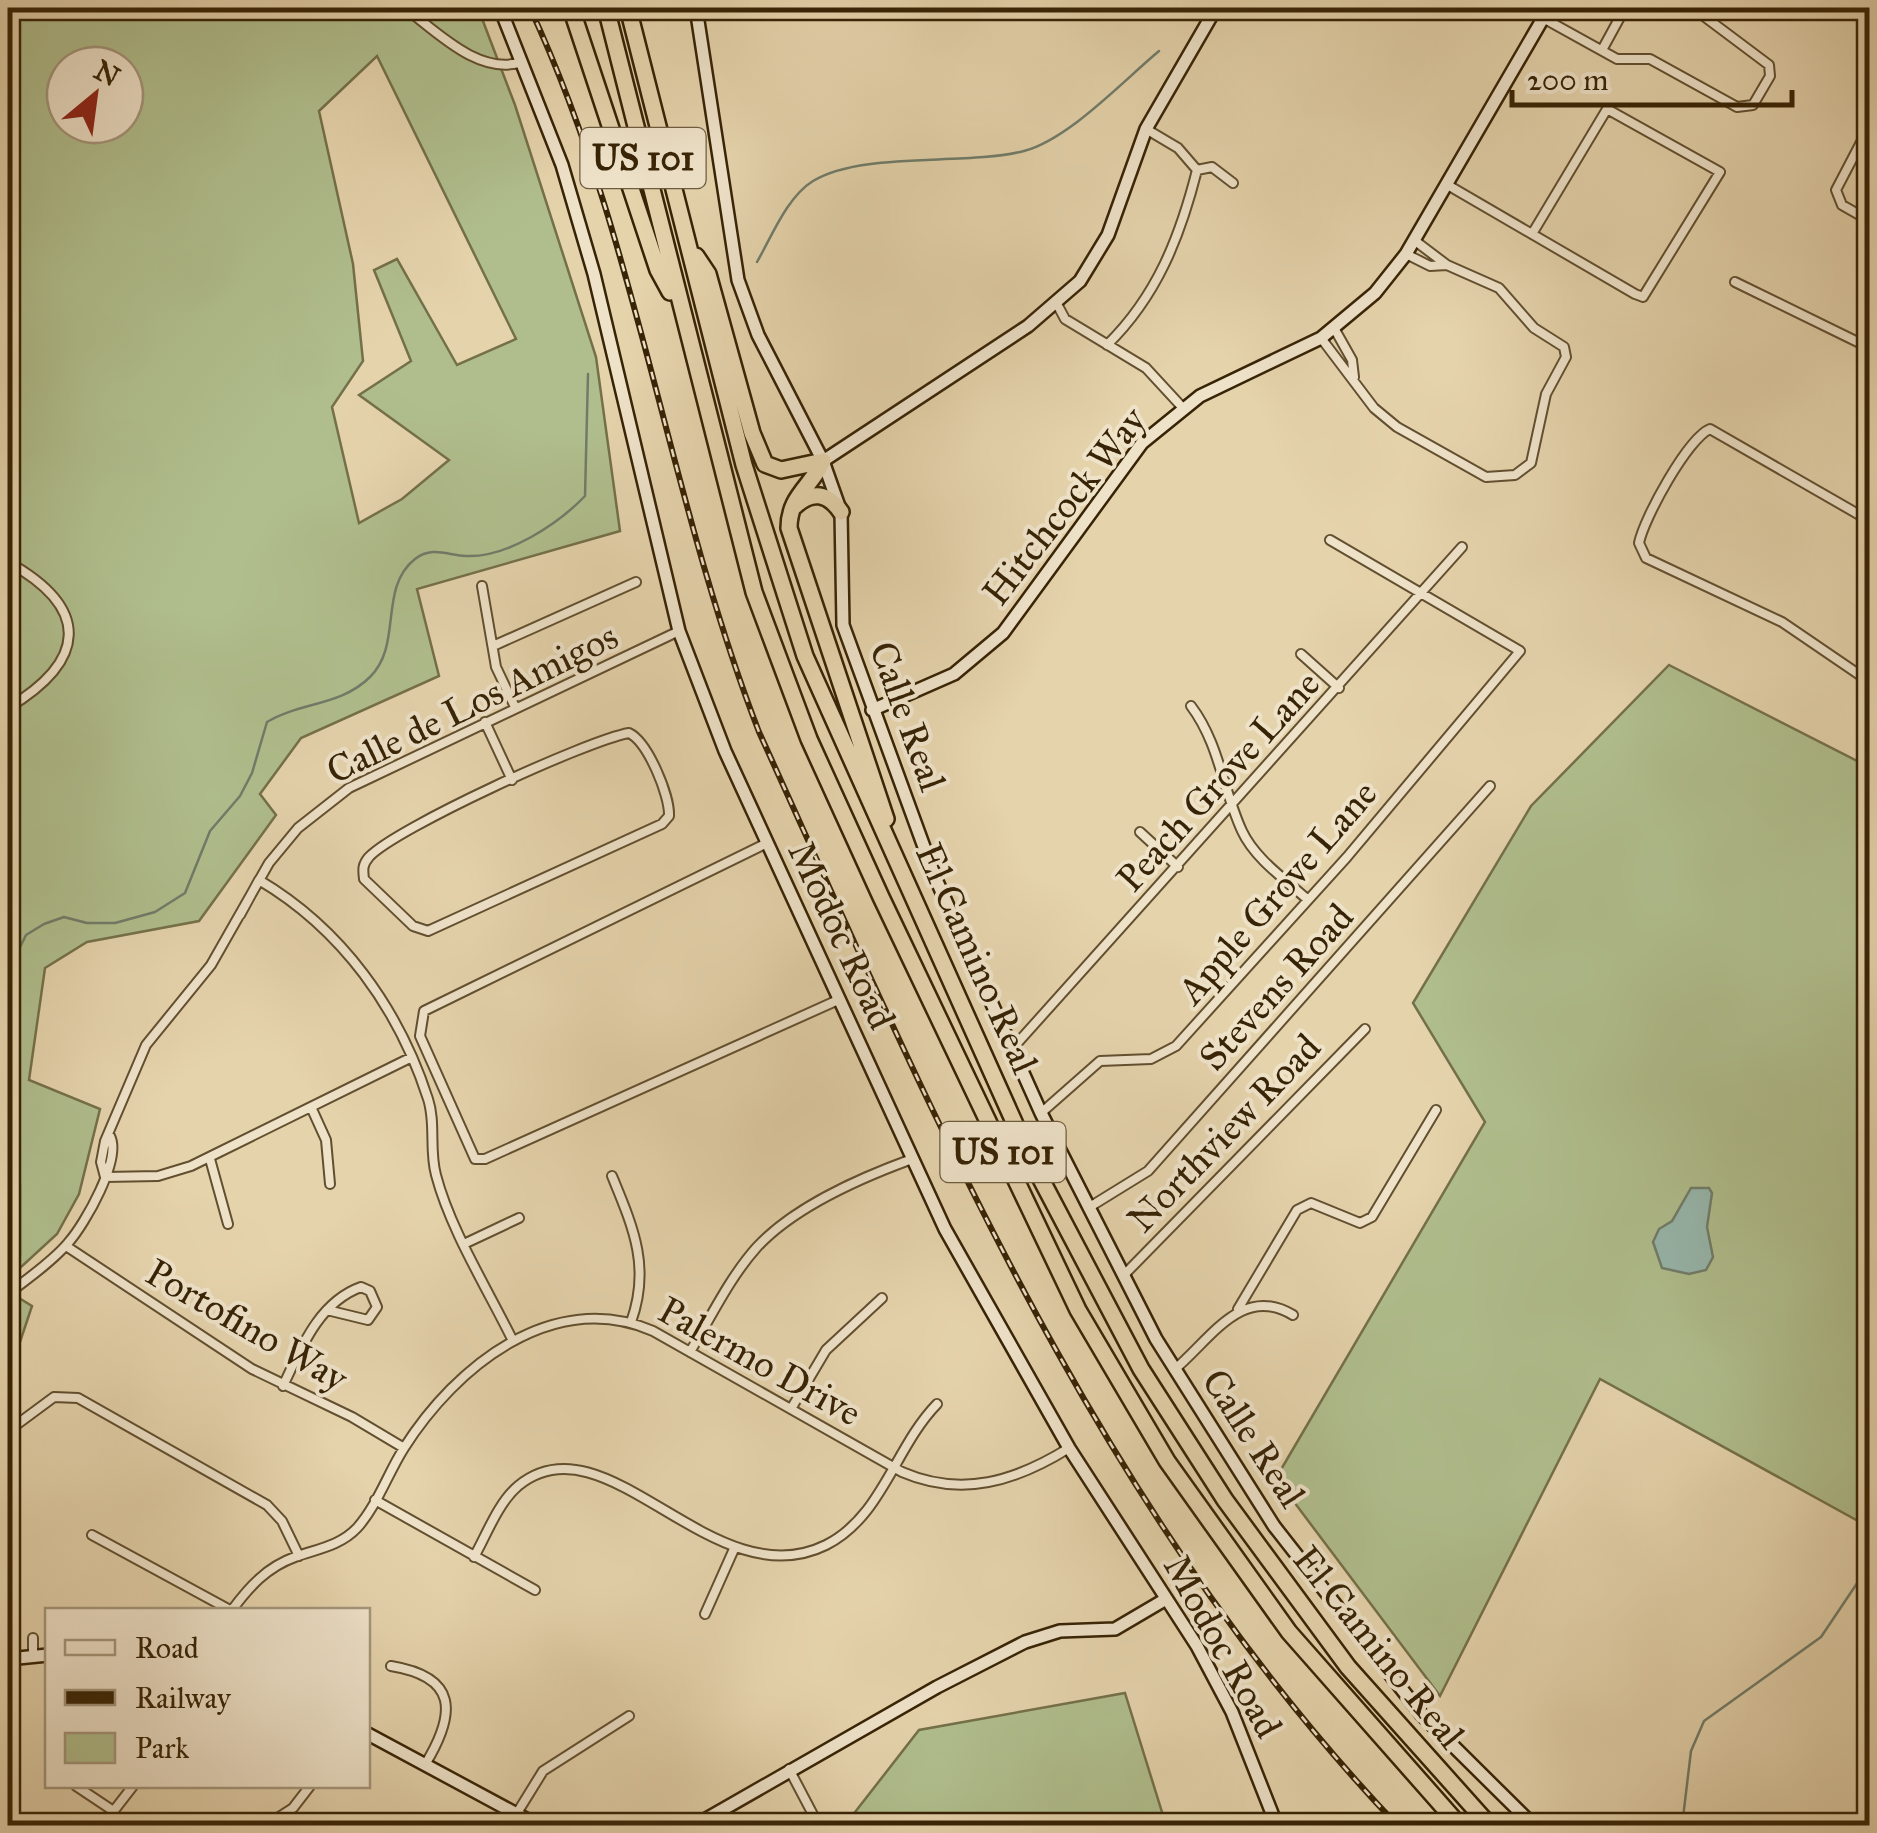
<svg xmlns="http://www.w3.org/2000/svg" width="1877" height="1833" viewBox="0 0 1877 1833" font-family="'IM FELL Great Primer',serif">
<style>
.green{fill:#b0be8d;stroke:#747049;stroke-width:2.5;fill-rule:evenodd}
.water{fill:#96b7ad;stroke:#707c6a;stroke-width:2.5}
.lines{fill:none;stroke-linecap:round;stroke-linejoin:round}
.stream{stroke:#707c6a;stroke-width:2.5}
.street-casing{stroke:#624f2f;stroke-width:12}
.secondary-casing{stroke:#372305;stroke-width:16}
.highway-casing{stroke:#372305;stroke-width:20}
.street{stroke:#eee2c9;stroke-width:8}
.secondary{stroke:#eee2c9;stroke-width:11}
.highway{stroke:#e5d3ac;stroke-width:15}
.rail-casing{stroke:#372305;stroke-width:6}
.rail{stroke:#eee2c9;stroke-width:2.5;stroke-dasharray:8;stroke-linecap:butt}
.labels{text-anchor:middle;stroke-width:8;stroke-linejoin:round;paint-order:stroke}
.shield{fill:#eee2c9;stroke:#6e5c40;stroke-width:2.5}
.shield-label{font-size:35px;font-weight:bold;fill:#372305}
.street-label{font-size:38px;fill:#372305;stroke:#eee2c9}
</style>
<rect width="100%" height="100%" fill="#e5d3ac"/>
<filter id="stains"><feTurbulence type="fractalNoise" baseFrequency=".002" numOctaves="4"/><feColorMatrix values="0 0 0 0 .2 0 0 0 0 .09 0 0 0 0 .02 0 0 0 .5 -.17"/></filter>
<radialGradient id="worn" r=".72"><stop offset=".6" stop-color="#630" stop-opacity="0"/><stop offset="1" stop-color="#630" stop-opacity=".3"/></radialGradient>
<!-- green -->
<path class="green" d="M8 8H397L408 16 415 8H478L515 105 596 357 620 531 417 589 439 676 301 738 260 794 276 815 199 921 87 942 45 968 29 1080 100 1109 79 1194 57 1234 8 1279ZM377 56 516 339 457 365 397 259 374 270 411 361 359 395 449 460 402 499 359 523 332 407 363 361 353 264 319 111ZM65 65H125V125H65Z
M1669 665 1869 767V1527L1600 1379 1440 1696 1276 1478 1485 1122 1413 1003 1531 806Z
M19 1298 32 1306 20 1342 8 1351V1304Z
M1125 1693 1166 1825H845L919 1730Z"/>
<!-- water -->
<path class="water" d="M1691 1188H1709L1712 1193 1707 1227 1713 1257 1706 1270 1689 1274 1662 1268 1653 1242 1659 1229 1672 1221Z"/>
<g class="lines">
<!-- stream -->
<path class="stream" d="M1567 8H1594
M1798 8H1846
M757 262C772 236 787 197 813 181 862 151 965 166 1024 151 1069 139 1123 81 1159 51
M8 972 26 935 44 924 64 917 87 923H115L155 912 185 893 210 831 240 796 252 773 267 722C300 702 341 706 370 677 403 645 378 588 415 559 432 546 447 555 466 556 507 558 558 524 585 496L588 374
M8 1106 20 1185V1256
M8 1317 14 1305
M1682 1826 1691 1751 1704 1721 1821 1637 1870 1564"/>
<!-- street casing -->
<g class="street-casing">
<path id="street" d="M405 8C437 32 479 76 522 62
M1543 18 1617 59H1650L1737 107 1753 105 1770 76 1769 65 1693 8
M1602 50 1625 8
M1870 125 1836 190 1842 205 1870 221
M1197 170 1212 167 1233 183
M1446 184 1635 294 1643 297 1720 172 1607 109 1532 234
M1406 254 1430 266 1447 265
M1735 282 1870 348
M1057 304 1065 319 1146 368 1182 407
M1334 328 1352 360 1354 377
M1321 338 1374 408 1397 427 1486 477 1515 475 1531 463 1546 394 1566 357 1564 347 1534 328 1499 288 1447 265 1414 240
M1107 345C1157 296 1180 237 1197 170L1178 148 1146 129
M1870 521 1710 429C1688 438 1644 518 1639 543L1646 558 1782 622 1870 682
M8 562C92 609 86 661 8 708
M482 586 496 667 515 707
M493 646 636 582
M1301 654 1339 688
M1191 706C1219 743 1223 790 1242 831 1255 859 1286 880 1308 900
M485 722 512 780
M629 733C648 742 670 796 669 816L662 824 428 931 413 926 364 879C363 870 362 865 369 857 396 828 588 740 629 733Z
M1140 832 1178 867
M767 843 424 1011 420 1036 475 1159H485L838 1000
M259 880C342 929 399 1009 428 1099 436 1123 429 1150 436 1175 450 1229 488 1290 513 1341
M240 915 259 880
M1012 1049 1462 547
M311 1107 326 1140 330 1184
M1041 1113 1100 1061 1151 1059 1176 1046 1347 857 1520 651 1330 540
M210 1159 228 1224
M612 1176C633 1227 651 1267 631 1322
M105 1177 101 1162 105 1141 146 1045 211 965 269 863 298 828 349 788 679 631
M105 1177 158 1176 191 1166 410 1058
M1088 1208 1148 1171 1490 786
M466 1243 519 1218
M66 1246 252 1369 352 1417 404 1448
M1123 1276 1365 1029
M8 1294C28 1278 52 1262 68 1243 85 1224 122 1159 110 1136
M1238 1309 1297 1210 1311 1203 1360 1223 1372 1217 1436 1110
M690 1352C711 1317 730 1277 757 1247 795 1206 860 1178 912 1159
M1174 1370C1211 1339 1242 1284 1293 1315
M283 1386C301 1348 319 1302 361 1287L370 1291 377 1307 368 1320 327 1310
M791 1409 826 1350 882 1298
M8 1431 54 1397 78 1398 267 1505 282 1521 299 1556
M375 1500 535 1590
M92 1535 230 1610
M474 1557C487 1534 498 1503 518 1486 606 1413 713 1601 826 1545 882 1517 895 1447 937 1404
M232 1610C249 1587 267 1567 295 1557 317 1549 340 1546 357 1528 377 1506 388 1473 404 1448 456 1366 553 1288 653 1331L902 1472C962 1498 1016 1481 1069 1448
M705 1614 734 1549
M33 1638V1655
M391 1666C458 1677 456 1713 426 1763
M789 1769 819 1826
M76 1786 112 1810
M102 1826 133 1786
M265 1826 293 1808 310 1786
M509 1826 543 1771 629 1716"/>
</g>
<!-- secondary casing -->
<g class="secondary-casing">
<path id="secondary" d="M500 8 562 165 594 274 679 631 725 751 945 1229 1069 1448 1197 1646 1232 1712 1277 1826
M696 8 738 280 758 335 823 461 841 512 843 625 935 877 1041 1113 1156 1339 1274 1526 1422 1715 1534 1826
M823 461 1028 326 1080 281 1108 235 1146 129 1216 8
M872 710 954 674 1003 633 1142 443 1200 396 1321 338 1375 293 1406 254 1549 8
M8 1659 48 1655
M368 1734 539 1826
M694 1826 937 1687 1025 1642 1060 1631 1115 1629 1166 1599"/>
</g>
<!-- highway casing -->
<g class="highway-casing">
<path id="highway" d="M571 8 658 270 670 292
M606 8 754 592 809 739 881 897 1078 1310 1167 1461 1289 1632 1460 1826
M628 8 744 465 805 656 1032 1162 1141 1369 1225 1500 1348 1667 1490 1826
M696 256 708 274 752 433 765 464 781 470 823 461
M823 461C811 487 789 496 789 528L886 819
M795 506C812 490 828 493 841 512"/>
</g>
<!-- street -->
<use href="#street" class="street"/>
<!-- secondary -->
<use href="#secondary" class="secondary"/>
<!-- highway -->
<use href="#highway" class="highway"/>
<!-- rail casing -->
<g class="rail-casing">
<path id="rail" d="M530 8C638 240 667 495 759 732 937 1123 1097 1509 1398 1826"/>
</g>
<!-- rail -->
<use href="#rail" class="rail"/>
</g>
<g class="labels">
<!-- shield labels -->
<g class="shield">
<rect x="580.5" y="128" width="125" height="60" rx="8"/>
<rect x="940.5" y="1122" width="125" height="60" rx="8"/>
</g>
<g class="shield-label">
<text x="643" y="170">US 101</text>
<text x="1003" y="1164">US 101</text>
</g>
<!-- street labels -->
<g class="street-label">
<text transform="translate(1064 506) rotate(-52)" y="13">Hitchcock Way</text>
<text transform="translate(472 703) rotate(-26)" y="13">Calle de Los Amigos</text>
<text transform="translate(908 716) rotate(70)" y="13">Calle Real</text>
<text transform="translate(1218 781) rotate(-48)" y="13">Peach Grove Lane</text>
<text transform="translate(1277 892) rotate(-49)" y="13">Apple Grove Lane</text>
<text transform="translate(842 935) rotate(65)" y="13">Modoc Road</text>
<text transform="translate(977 958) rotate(66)" y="13">El Camino Real</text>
<text transform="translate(1276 987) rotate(-48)" y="13">Stevens Road</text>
<text transform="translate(1224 1133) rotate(-46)" y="13">Northview Road</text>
<text transform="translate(247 1325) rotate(30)" y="13">Portofino Way</text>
<text transform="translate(760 1361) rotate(29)" y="13">Palermo Drive</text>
<text transform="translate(1254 1438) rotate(57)" y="13">Calle Real</text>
<text transform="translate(1223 1646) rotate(61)" y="13">Modoc Road</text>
<text transform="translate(1379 1647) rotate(51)" y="13">El Camino Real</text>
</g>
</g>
<!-- margin -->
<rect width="1877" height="1833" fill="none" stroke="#e5d3ac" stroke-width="40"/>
<rect x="10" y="10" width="1857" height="1813" fill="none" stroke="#372305" stroke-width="5"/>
<rect x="20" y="20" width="1837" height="1793" fill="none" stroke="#372305" stroke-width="2.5"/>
<!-- legend -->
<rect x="45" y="1608" width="325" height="180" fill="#eee2c9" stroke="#a5967b" stroke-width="2.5"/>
<rect x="65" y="1640" width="50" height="15" fill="#eee2c9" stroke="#a5967b" stroke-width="2.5"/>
<text x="135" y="1658" font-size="30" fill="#372305">Road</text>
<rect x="65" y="1690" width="50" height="15" fill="#372305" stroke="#a5967b" stroke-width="2.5"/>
<text x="135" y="1708" font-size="30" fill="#372305">Railway</text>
<rect x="65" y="1733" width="50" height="30" fill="#b0be8d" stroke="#a5967b" stroke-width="2.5"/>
<text x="135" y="1758" font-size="30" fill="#372305">Park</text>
<!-- north arrow -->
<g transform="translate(95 95) rotate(29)"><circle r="48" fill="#eee2c9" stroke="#a5967b" stroke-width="2.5"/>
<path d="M0-8L18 38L0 25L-18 38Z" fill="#8f2418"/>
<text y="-15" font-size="28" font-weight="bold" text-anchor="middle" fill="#372305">N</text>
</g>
<!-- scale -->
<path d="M1512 90v15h280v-15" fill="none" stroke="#372305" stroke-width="5"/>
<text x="1527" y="90" font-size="30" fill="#372305" stroke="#eee2c9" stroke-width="8" paint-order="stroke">200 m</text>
<rect width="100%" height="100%" filter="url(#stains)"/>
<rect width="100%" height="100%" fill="url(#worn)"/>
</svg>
